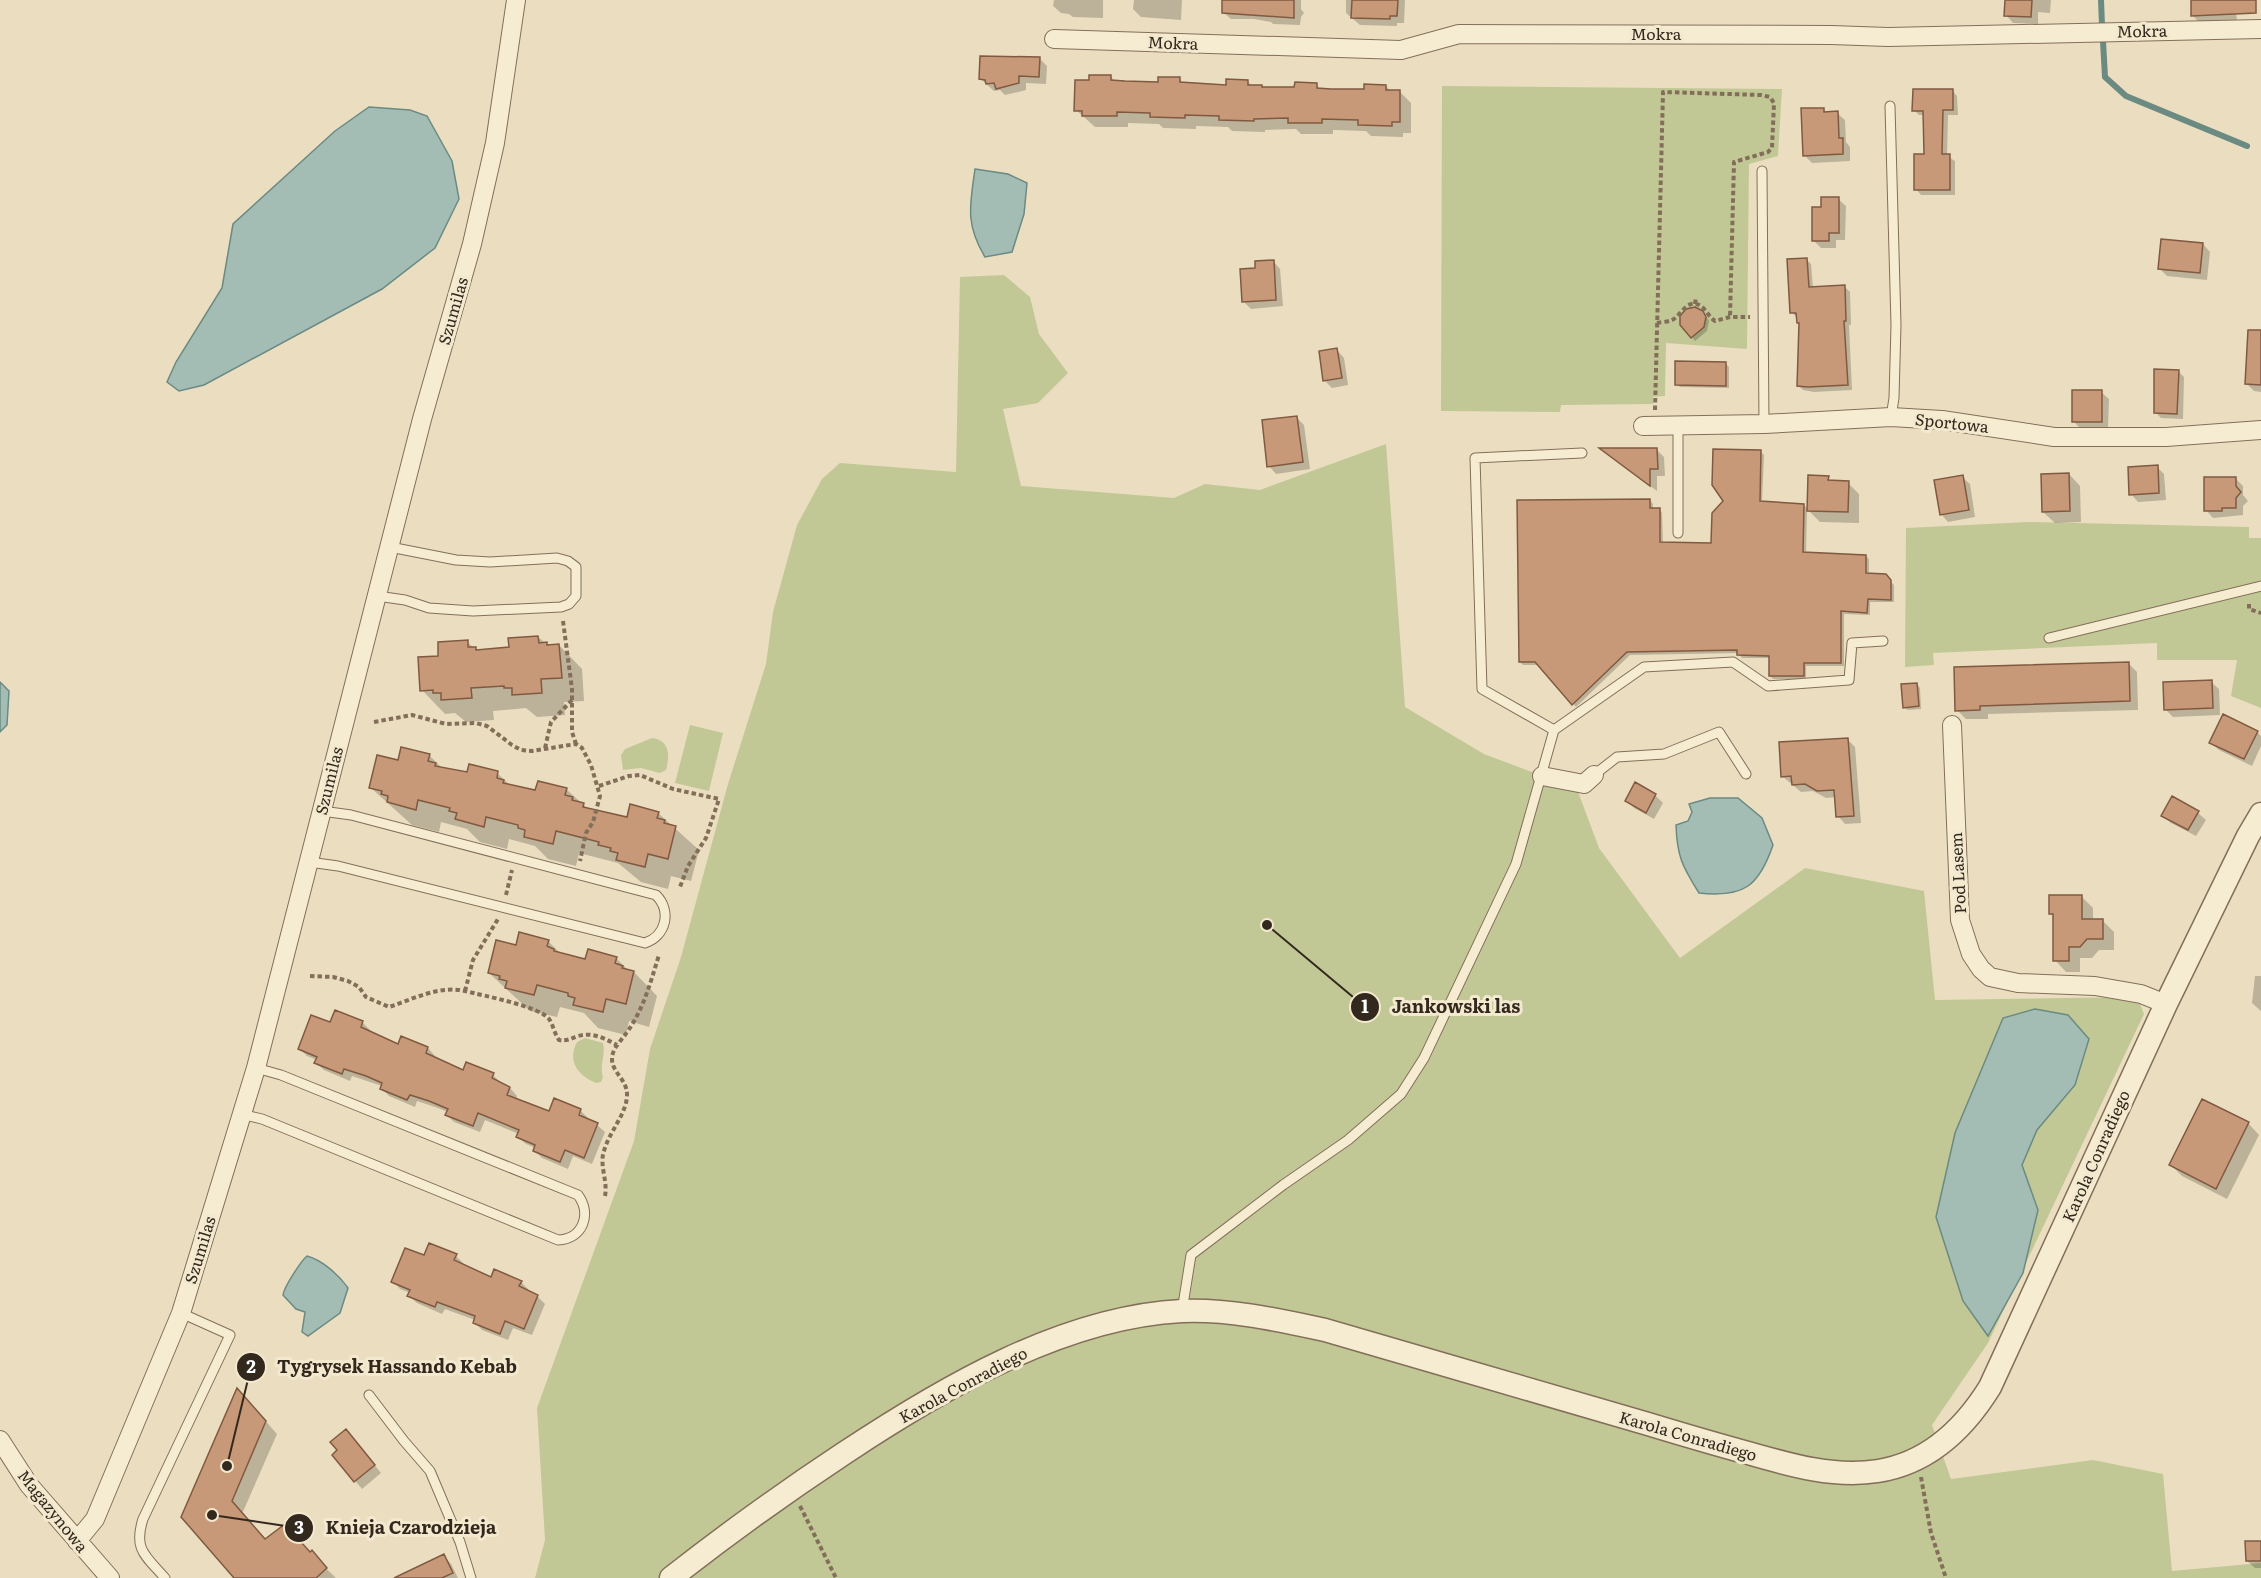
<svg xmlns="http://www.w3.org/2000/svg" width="2261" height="1578" viewBox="0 0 2261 1578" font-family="Literata,serif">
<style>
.green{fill:#c1c895}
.water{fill:#a3bdb5;stroke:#6b8a82;stroke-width:1.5}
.shadow{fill:#0003}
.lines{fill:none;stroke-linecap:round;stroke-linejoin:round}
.stream{stroke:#6b8a82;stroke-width:6}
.building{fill:#c79978;stroke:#805a40;stroke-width:1.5}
.service-casing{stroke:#836f59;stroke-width:11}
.minor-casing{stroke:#836f59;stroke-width:20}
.tertiary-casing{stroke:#836f59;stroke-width:25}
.path{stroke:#836f59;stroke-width:4;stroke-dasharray:4.5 3;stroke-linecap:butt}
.service{stroke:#f6ecd2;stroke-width:9}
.minor{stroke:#f6ecd2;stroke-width:18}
.tertiary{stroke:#f6ecd2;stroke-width:22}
.labels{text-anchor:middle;stroke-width:6;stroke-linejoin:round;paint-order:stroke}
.street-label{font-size:16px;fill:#33281d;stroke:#f3e9cf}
.leader{fill:none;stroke:#33281d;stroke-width:2}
.callout-dot{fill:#33281d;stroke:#f3e9cf;stroke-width:2}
.mark-label{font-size:18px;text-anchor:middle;font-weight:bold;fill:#fff}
.callout-label{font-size:18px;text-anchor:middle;font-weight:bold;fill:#33281d;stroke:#f3e9cf;stroke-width:6;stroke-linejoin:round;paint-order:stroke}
</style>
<rect width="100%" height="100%" fill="#ebdec0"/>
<!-- green -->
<path class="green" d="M1442 86 1782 89 1778 156 1749 164 1747 349 1666 343 1665 396 1653 397V404L1561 405 1560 412 1441 411Z
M1004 275 1030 297 1039 334 1068 373 1038 403 1003 409 1021 486 1174 498 1205 484 1260 490 1386 444 1405 707 1484 754 1577 789 1599 848 1680 958 1805 868 1924 891 1935 1000 2137 997 2144 1014 1988 1343 1932 1425 1951 1479 2093 1460 2163 1474 2172 1571 2261 1563V1578H535L545 1540 537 1408 634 1141 650 1049 681 957 728 784 766 664 773 612 797 525 822 479 840 463 956 472 960 277Z
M2028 522 2249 527V538H2261V708L2231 696 2237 660H2157V643L1933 653 1934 665 1905 667 1906 528Z
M690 725 723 733 709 791 675 783Z
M652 738C670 740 670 756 666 770L660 773 641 768 623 770 621 755 625 749Z
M585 1038 603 1043C606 1055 599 1065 603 1077L601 1082 596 1083C577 1075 567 1061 577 1042Z"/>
<!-- water -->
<path class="water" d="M369 107 410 110 427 116 452 161 459 199 435 248 382 289 204 385 179 391 167 382 176 362 222 288 233 224 335 131Z
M975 169 1008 174 1027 183 1024 214 1012 252 985 257C965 224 970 205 975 169Z
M0 682 9 691 7 725 0 732Z
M1710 798H1738L1762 818 1773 845C1759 886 1744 898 1699 893 1682 866 1677 856 1676 825L1688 821 1692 812 1689 804Z
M2035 1009 2068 1015 2089 1039 2075 1085 2037 1130 2022 1165 2038 1210 2023 1273 1988 1336 1963 1301 1936 1217 1955 1133 2003 1018Z
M307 1256C322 1260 339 1275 348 1288L340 1313 308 1336 302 1332 305 1312 296 1309 283 1295C284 1287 301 1261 307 1256Z"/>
<!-- shadow -->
<path class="shadow" d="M1054 0H1103V18L1073 17 1069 14 1061 13 1053 6Z
M1134 0H1182L1181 20 1141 17 1133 9Z
M1223 0H1301V9L1304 13 1301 17 1300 25 1273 24 1271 22 1254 19H1231L1223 12Z
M1346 0H1405L1404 23H1397V26L1360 25 1346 13Z
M2006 0H2051L2050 13 2038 12V24L2013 23 2006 15Z
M2192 0H2235L2237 21 2200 23 2193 16Z
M1039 58 1047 66 1046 84 1026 83V90L1005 95 1000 90 994 91 981 79Z
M1111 77 1116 82 1159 83 1179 79 1185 84 1227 87 1247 81 1253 87 1264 89H1296L1316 84 1321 90 1366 91 1386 86 1391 92H1400L1411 103V133H1403V137L1371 136 1366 131 1333 130V134H1301L1296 129 1265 130V132L1232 131 1228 127 1196 126V129L1163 128 1159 124 1128 123V127H1095L1076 110 1090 82Z
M1952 90 1957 96 1958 115H1948L1947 156 1955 161V195H1921L1916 189 1925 156V115H1919L1914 110Z
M1823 109 1827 113H1837L1845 120 1846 142 1850 147V161L1812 163 1804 155Z
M1838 199 1846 206 1845 240H1836V248H1821L1814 241 1822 208Z
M2203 244 2210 252 2207 280 2167 276 2160 269Z
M1806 259 1811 264 1813 288 1845 287 1850 292 1851 325H1849L1852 390 1814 392 1803 390 1798 385 1801 325 1798 318 1791 312Z
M1273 261 1280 269 1283 306 1251 309 1244 302 1257 269Z
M1706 316 1709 321 1707 331 1695 341 1681 324Z
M2261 344V392L2254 391 2247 384Z
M1337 350 1344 358 1348 385 1332 388 1324 380Z
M1726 364 1729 367V388L1680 387 1677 384Z
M2178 371 2184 377 2183 419 2161 418 2155 412Z
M2101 392 2109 399 2108 429H2081L2073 421Z
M1296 417 1304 425 1310 469 1276 474 1269 466Z
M1602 450H1657L1664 457 1665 476H1657V491Z
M1761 452 1764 455 1762 503 1804 505 1809 511 1828 478 1833 482 1848 483 1859 494V523L1820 522 1807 509 1806 554 1866 556 1869 559V575L1885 576 1894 585V602H1870V615L1844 614V666H1806V679H1773L1770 676V658H1742L1738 653 1630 655 1576 707 1539 665H1523L1520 662 1650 500 1653 504V509H1659L1662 513 1663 543 1713 545Z
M2157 467 2164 474 2166 500 2138 502 2131 494Z
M2069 474 2080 486 2081 522 2055 523 2043 512Z
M1962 477 1970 484 1975 517 1948 522 1941 514Z
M2235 478 2243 486V495L2248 501 2243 506V515L2213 518 2206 510Z
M538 637 549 646 559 645 582 669 584 701 564 702 565 715 537 717 526 708 493 711 494 720 466 722 455 713 445 714 422 690 440 657 467 642 478 651 511 649Z
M2128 663 2137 672 2138 710 1988 714V719H1966L1957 710Z
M2211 682 2219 689 2220 715 2173 717 2166 710Z
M1917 684 1920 688 1921 709 1908 710 1904 707Z
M2257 732 2261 736V746L2252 766 2219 750 2211 743Z
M1847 739 1855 747 1861 823 1845 824 1838 816 1836 797 1826 798 1813 791 1801 792 1782 776Z
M429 755 443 769 468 774 497 773 511 786 536 792 566 789 588 809 628 819 658 813 699 850 691 881 671 876 668 889 641 882 618 863 579 853 576 866 548 859 535 846 509 839 507 849 480 842 467 829 441 822 439 832 412 825 371 788 399 762Z
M1655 795 1663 803 1654 819 1634 808 1627 800Z
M2172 798 2198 813 2206 820 2196 836 2171 823 2163 816Z
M2081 896 2093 908V920H2102L2114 932V950H2099L2092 958H2080V972H2066L2055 960 2054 917 2051 914Z
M548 941 562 955 586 961 616 958 629 971 634 972 657 996 649 1027 629 1021 626 1035 598 1028 584 1013 560 1007 557 1017 530 1011 489 973 517 947Z
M2255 976H2261V1011L2252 1003Z
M362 1022 370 1030 369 1032 399 1046 428 1048 435 1056 434 1058 464 1072 493 1075 500 1082V1084L510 1088 517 1096 516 1099 550 1113 555 1100 581 1111 588 1118 587 1120 597 1125 605 1132 592 1164 573 1156 568 1169 542 1158 535 1151 536 1148 526 1144 518 1137 519 1134 485 1120 480 1132 454 1122 447 1115 448 1112 438 1108 417 1101 415 1107 389 1096 382 1089V1086L352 1076 350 1081 324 1070 316 1063 317 1060 307 1056 300 1049 331 1024Z
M2248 1123 2259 1135 2227 1199 2182 1176 2171 1165Z
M456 1256 463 1263 462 1265 492 1279 521 1282 528 1289 527 1292 537 1296 545 1304 532 1335 513 1328 508 1340 482 1330 474 1322 475 1320 445 1309 442 1314 417 1303 409 1296 410 1293 400 1289 393 1281 425 1257Z
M248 1401 277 1434 242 1514 266 1540 310 1553 336 1578H235L182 1517Z
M353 1438 381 1473 362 1489 334 1455Z
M2261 1542V1568H2255L2247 1561Z
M444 1556 451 1564 458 1578H424Z"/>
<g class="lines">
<!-- stream -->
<path class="stream" d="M2101 0 2102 25
M2103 41 2105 77 2126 96 2247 146"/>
</g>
<!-- building -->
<path class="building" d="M1222 0H1294V18L1222 13Z
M1352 0H1398L1397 16H1390V19L1351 18Z
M2005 0H2032L2031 17 2004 16Z
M2191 0H2256V13L2191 16Z
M980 56 1040 57 1039 77 1019 76V83L996 89 994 83 986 84 985 80 979 79Z
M1089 75H1111V80L1125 81 1158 82V77H1180V82L1226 85V79L1248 80V85H1262V87H1294L1295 82 1317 83V88L1331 89H1364V84L1386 85V90H1400V122H1392V126L1358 125V120L1322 119V123H1288V118L1254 119V121L1219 120V116L1185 115V118L1150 117V113L1117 112V116H1082V111H1074L1075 80H1089Z
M1913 89H1953V110H1943L1942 154H1950V190H1914V154H1924L1923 111H1912Z
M1801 108H1824V112L1838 111 1839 138H1843V154L1803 156Z
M1821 197H1839V233H1829V241H1812V207H1821Z
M2161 239 2203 243 2200 273 2158 269Z
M1807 258 1809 287 1845 285 1846 321H1844L1848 385 1808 387 1797 386 1799 323H1797L1796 313H1790L1787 259Z
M1274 260 1276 300 1242 302 1240 269 1255 268V261Z
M1695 307 1703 311 1706 317 1704 327 1691 338 1680 325V316L1686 309Z
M2248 330H2261V385L2245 384Z
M1337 348 1342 378 1323 381 1319 351Z
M1675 361 1726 362V386L1675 385Z
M2154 369 2179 370 2177 414 2154 413Z
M2072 390H2102V422H2072Z
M1297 416 1303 462 1267 467 1262 420Z
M1599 448H1657L1658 469H1650V486Z
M1713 449 1761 450 1760 501 1804 504 1803 552 1866 555V573L1886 574 1891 580V600L1868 599 1867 613 1841 611V663H1804V676H1769V656L1737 655V650L1627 652 1572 705 1535 662H1519L1517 500 1650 499V508H1660V542L1711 543 1712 513 1723 501 1712 485Z
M2158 465 2159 493 2129 495 2128 467Z
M2069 473 2070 511 2042 512 2041 474Z
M1808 475 1829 476 1828 480 1849 481 1848 512 1807 511Z
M1963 475 1969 510 1940 515 1934 480Z
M2204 477H2236V486L2241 492 2236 498V508H2222V511H2204Z
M538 636 539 643 547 642V645L559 644 562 678 541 679 542 693 512 695V688H504V686L471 688 472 698 441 700V693H433V690L420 691 418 657 438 656V642L468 640V647H476V650L509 647 508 638Z
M2129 662 2130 701 1980 706V710L1955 711 1954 667Z
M2212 680 2213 708 2164 710 2163 682Z
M1917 683 1919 706 1903 708 1901 684Z
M2223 714 2258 731 2244 759 2209 743Z
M1848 738 1854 816 1836 817 1834 790 1817 791 1805 784 1792 785 1791 776 1781 777 1779 742Z
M401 747 430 754 428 761 436 763 435 766 467 772 469 764 498 771 497 778 504 780 503 783 535 790 538 781 567 788 565 795 573 797 572 800 584 803 583 807 627 817 630 804 659 812 657 818 665 820 664 823 676 826 668 859 648 854 645 867 616 860 618 853 610 851 611 848 598 845 599 842 556 831 553 844 524 837 525 830 518 828V825L486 817 484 827 455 819 457 813 449 811 450 808 418 800 416 810 387 802 388 796 381 794 382 791 369 788 377 755 398 760Z
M1635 782 1656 794 1646 813 1625 801Z
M2172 796 2199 811 2188 830 2161 816Z
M2049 895H2082V919H2103V939H2087L2080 947H2069V961H2053V914H2049Z
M519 932 549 940 547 946 554 949V951L585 959 588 949 617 957 615 963 623 966 622 968 634 971 626 1004 606 999 603 1012 573 1005 575 998 568 996V993L537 985 534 995 505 988 507 981 499 979 500 976 488 973 496 940 516 945Z
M335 1010 363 1021 361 1027 398 1044 401 1036 428 1047 426 1053 463 1070 466 1062 494 1073 492 1078 510 1087 507 1095 549 1111 554 1098 581 1109 579 1115 598 1123 584 1158 565 1150 560 1162 533 1151 535 1145 516 1137 519 1130 478 1113 473 1126 445 1115 448 1109 429 1101 410 1095 407 1100 380 1089 382 1083 366 1076 344 1069 342 1074 314 1063 317 1057 298 1049 311 1015 330 1022Z
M2202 1099 2249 1122 2216 1189 2169 1165Z
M429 1243 457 1254 454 1260 491 1277 494 1269 522 1281 519 1286 538 1295 524 1329 505 1321 500 1334 473 1323 475 1316 437 1302 435 1307 407 1296 410 1290 391 1282 405 1248 424 1255Z
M237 1388 266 1421 232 1501 265 1539 285 1524 310 1552 312 1550 327 1568 316 1578H234L181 1517Z
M346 1429 375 1465 354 1482 332 1455 337 1450 330 1442Z
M2245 1541H2261V1561H2246Z
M444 1554 453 1573 442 1578H394Z"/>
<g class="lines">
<!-- service casing -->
<g class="service-casing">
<path id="service" d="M1890 106 1896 325 1894 398 1891 417
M1762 171 1764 424
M1678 425V533
M377 596 405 600 429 608 473 611 561 607 569 604 576 596V567L568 561 557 558 490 562 456 560 390 547
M2049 638 2261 586
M1554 730 1644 667 1733 662 1768 686 1849 680 1852 643 1883 641
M1594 775 1617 757 1664 754 1719 732 1746 774
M309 862 338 866 645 943C666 936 672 911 656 895L351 815 322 811
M241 1114 262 1119 558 1240C583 1239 592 1214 578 1195L281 1075 256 1068
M1182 1311 1191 1255 1283 1185 1348 1140 1401 1094 1424 1058 1516 864 1554 730 1482 689 1475 458 1582 453
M369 1395 404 1441 430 1471 460 1542 471 1578
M165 1578C146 1556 133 1550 143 1519L230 1335 181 1313"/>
</g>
<!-- minor casing -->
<g class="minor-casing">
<path id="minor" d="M1054 39 1401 50 1459 34 1831 35 1888 37 2261 29
M1643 426 1764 424 1891 417 1942 420 2054 437H2166L2261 430
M1952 725 1960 920 1971 954 1981 969 1990 977 2018 983 2095 986 2141 994 2166 1004
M1542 776 1584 784 1594 775
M0 1440 29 1485 110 1578
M77 1541 95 1519 181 1313 256 1068 422 419 472 244 495 143 516 0"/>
</g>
<!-- tertiary casing -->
<g class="tertiary-casing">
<path id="tertiary" d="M671 1578C727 1534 784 1493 843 1454 941 1389 1062 1317 1182 1311 1230 1309 1278 1320 1325 1330 1433 1361 1540 1393 1648 1424 1681 1434 1715 1444 1748 1453 1790 1465 1834 1478 1878 1471 1929 1463 1964 1429 1990 1387L2166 1004 2248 836 2261 814"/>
</g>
<!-- path -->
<path class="path" d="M1695 304 1696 297
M1657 323C1661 322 1668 322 1672 320 1681 316 1687 297 1701 306 1706 310 1709 317 1715 321L1730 317H1750
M1655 410 1663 92 1761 95 1770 97 1774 103 1772 148 1768 152 1734 162 1730 317
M2249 604V609L2261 613
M563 621 572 689V732L576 744
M374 722 412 715 446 724 476 723 487 726 512 745 521 750 532 751 576 744 582 748 591 765 600 796 593 822 586 833 580 861
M545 748 551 722 572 700
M599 786 629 776 640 775 673 789 719 799 706 838 688 866 680 887
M506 895 512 870
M310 976 333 977 348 981 359 987 366 997 389 1007C413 999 440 985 465 991 484 996 539 1006 549 1019 553 1024 554 1033 559 1040 567 1041 570 1039 578 1036 593 1032 604 1038 617 1045
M465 991 473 960 498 919
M605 1196C608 1181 599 1165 604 1151 609 1132 626 1115 627 1096 628 1080 612 1073 612 1059 612 1049 620 1042 625 1035 643 1011 650 984 659 955
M1921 1477 1931 1533 1946 1578
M800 1506 836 1578"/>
<!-- service -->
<use href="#service" class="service"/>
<!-- minor -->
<use href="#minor" class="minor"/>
<!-- tertiary -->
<use href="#tertiary" class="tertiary"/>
</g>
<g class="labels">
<!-- street labels -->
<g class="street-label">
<text transform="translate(2142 31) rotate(-1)" y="6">Mokra</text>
<text x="1656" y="40">Mokra</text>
<text transform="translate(1173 43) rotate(2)" y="6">Mokra</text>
<text transform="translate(453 311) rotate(-74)" y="6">Szumilas</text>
<text transform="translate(1952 423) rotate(6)" y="6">Sportowa</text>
<text transform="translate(329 781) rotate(-76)" y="6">Szumilas</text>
<text transform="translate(1958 873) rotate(-93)" y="6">Pod Lasem</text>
<text transform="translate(2096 1156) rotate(-66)" y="6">Karola Conradiego</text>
<text transform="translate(200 1250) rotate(-73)" y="6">Szumilas</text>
<text transform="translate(963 1385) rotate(-28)" y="6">Karola Conradiego</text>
<text transform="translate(1688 1436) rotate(16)" y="6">Karola Conradiego</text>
<text transform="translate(53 1511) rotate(51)" y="6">Magazynowa</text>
</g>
</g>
<!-- callouts -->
<path class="leader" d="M1267 925L1365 1007M227 1466L251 1367M212 1515L299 1528"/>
<g class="callout-dot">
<circle cx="1267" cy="925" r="6"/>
<circle cx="227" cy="1466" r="6"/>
<circle cx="212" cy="1515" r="6"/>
<circle cx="1365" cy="1007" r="15"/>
<circle cx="251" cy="1367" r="15"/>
<circle cx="299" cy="1528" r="15"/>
</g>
<g class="mark-label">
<text x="1365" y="1013">1</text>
<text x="251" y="1373">2</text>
<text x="299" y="1534">3</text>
</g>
<g class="callout-label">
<text x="1456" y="1013">Jankowski las</text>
<text x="397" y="1373">Tygrysek Hassando Kebab</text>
<text x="411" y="1534">Knieja Czarodzieja</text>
</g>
</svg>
